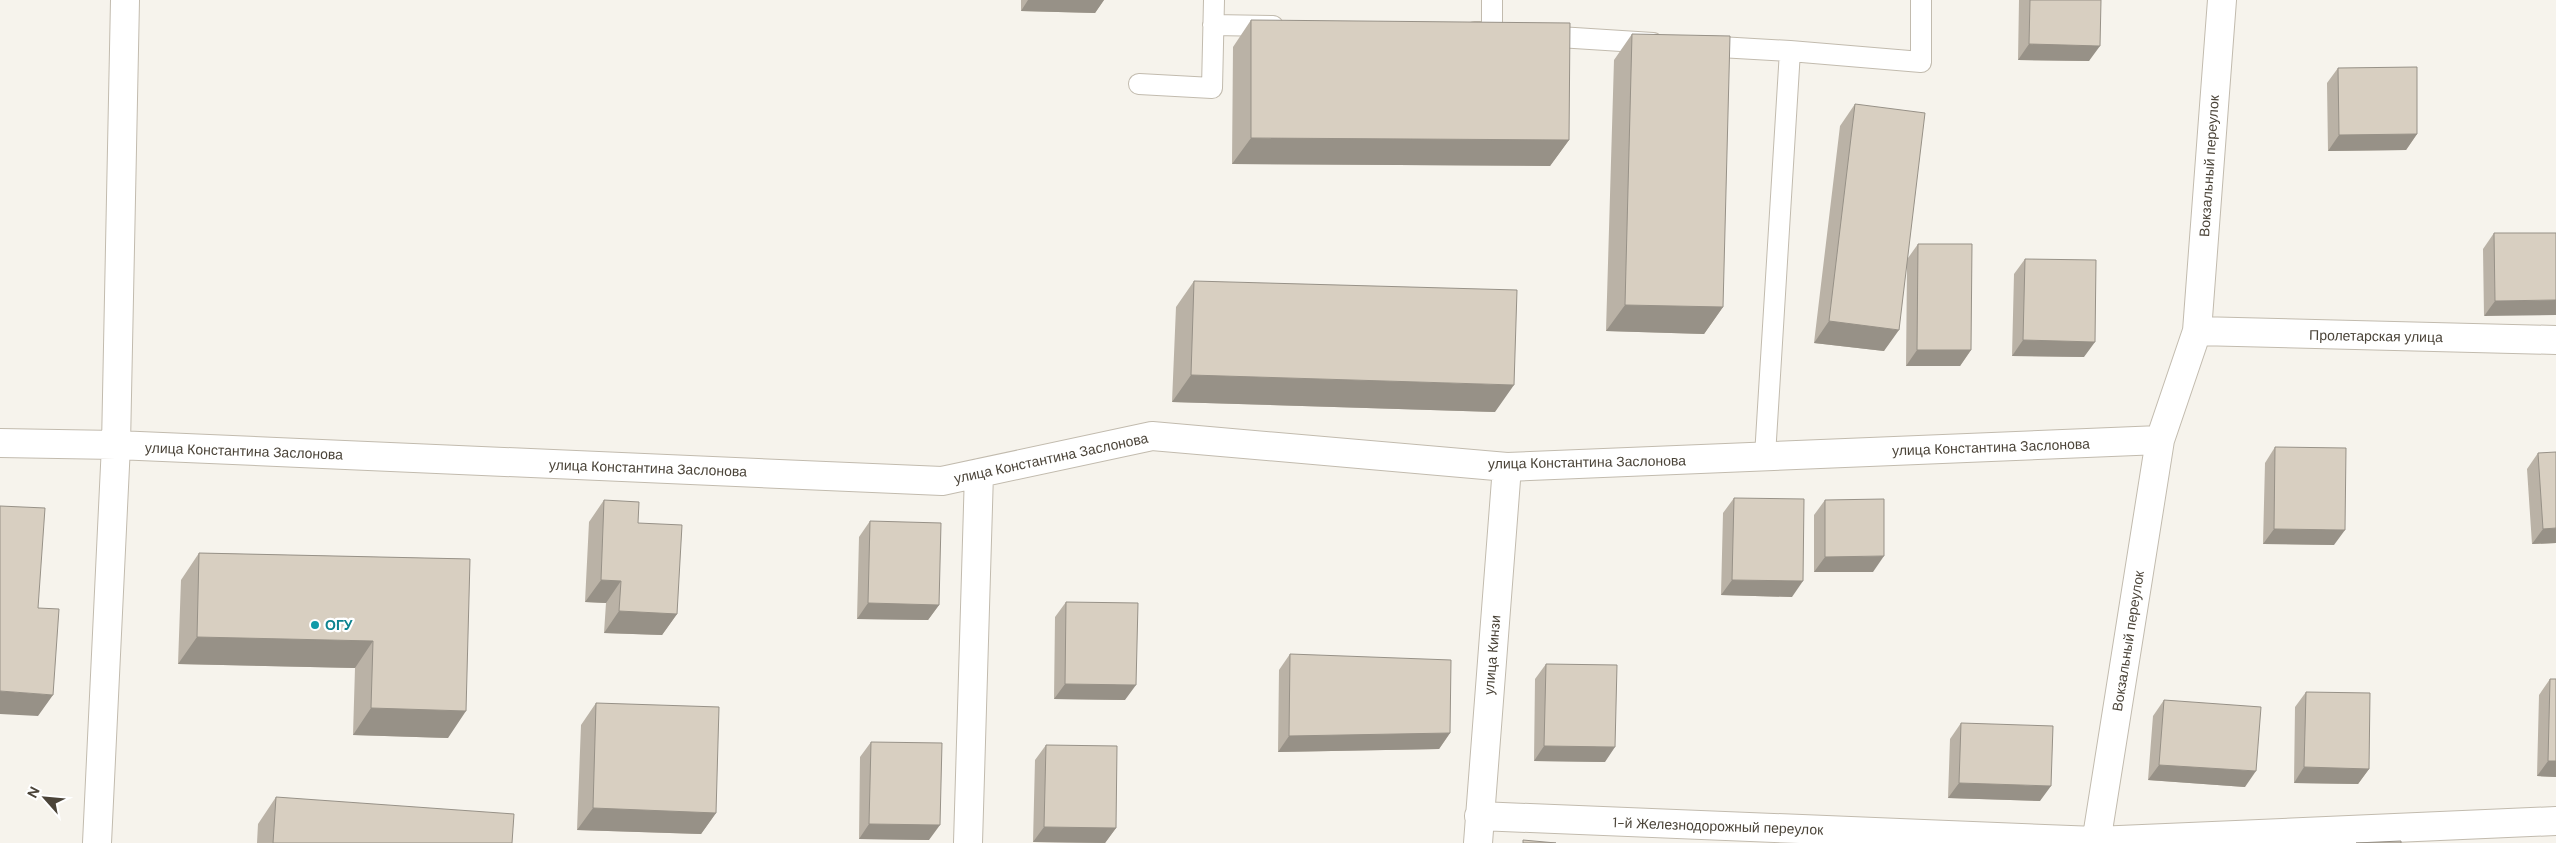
<svg xmlns="http://www.w3.org/2000/svg" width="2556" height="843" viewBox="0 0 2556 843" font-family="'DM Sans',sans-serif">
<style>
.lines{fill:none;stroke-linecap:round;stroke-linejoin:round}
.service-casing{stroke:#c2bbae;stroke-width:22}
.minor-casing{stroke:#c2bbae;stroke-width:30}
.service{stroke:#fff;stroke-width:20}
.minor{stroke:#fff;stroke-width:28}
.wall{fill:#bab2a6}
.shaded-wall{fill:#979187}
.building{fill:#d8cfc1;stroke:#979187}
.culture-dot{fill:#0f9aa8;stroke:#fff;stroke-width:2}
.labels{text-anchor:middle;stroke-width:4.5;stroke-linejoin:round;paint-order:stroke}
.street-label{font-size:14px;fill:#4b4439;stroke:#fff}
.culture-label{font-size:14px;font-weight:bold;fill:#0d838f;stroke:#fff;text-anchor:start}
</style>
<rect width="100%" height="100%" fill="#f6f3ec"/>
<g class="lines">
<!-- service casing -->
<g class="service-casing">
<path id="service" d="M1213 25 1273 26
M1475 32H1492V0
M1543 36 1653 43
M1702 46 1790 51
M1139 84 1212 88 1214 0
M1765 456 1790 51 1921 62V0"/>
</g>
<!-- minor casing -->
<g class="minor-casing">
<path id="minor" d="M2197 331 2556 340
M0 443 116 445 942 481 1152 436 1507 467 2160 440
M1479 816 2096 841 2556 821
M97 843 116 445 125 0
M968 843 979 473
M1478 843 1507 467
M2096 843 2160 440 2197 331 2222 0"/>
</g>
<!-- service -->
<use href="#service" class="service"/>
<!-- minor -->
<use href="#minor" class="minor"/>
</g>
<!-- wall -->
<path class="wall" d="M1021 0H1104L1095 13 1021 11Z
M2019 0H2101L2089 61 2018 60Z
M1251 20 1569 140 1550 166 1232 164 1233 47Z
M1632 34 1723 307 1704 334 1606 331 1614 60Z
M2338 68 2417 134 2406 150 2328 151 2327 83Z
M1855 104 1908 258 1918 244 1971 350 1960 366H1906L1907 266 1884 351 1814 343 1840 126Z
M2494 233H2556L2484 316 2483 249Z
M2025 259 2084 357 2012 356 2014 274Z
M1194 281 1495 412 1172 402 1176 307Z
M2275 447 2334 545 2263 544 2265 463Z
M2538 453 2556 543 2532 544 2527 469Z
M1734 498 1792 597 1721 595 1723 513Z
M604 500 638 523 677 614 662 635 604 633 606 603 585 602 589 522Z
M1825 500 1873 572H1814V515Z
M870 521 939 605 928 620 857 619 859 537Z
M199 553 470 559 448 738 353 735 355 668 178 664 181 580Z
M1066 602 1125 700 1054 699 1055 617Z
M1290 654 1450 733 1439 749 1278 752 1279 670Z
M1546 664 1605 762 1534 761 1535 679Z
M2550 679 2556 777 2537 776 2539 695Z
M2306 692 2369 769 2358 784 2294 783 2295 707Z
M2164 700 2245 787 2148 780 2153 716Z
M596 703 716 813 701 834 577 830 581 725Z
M1961 723 2040 801 1948 798 1950 739Z
M871 742 929 840 859 839 860 757Z
M1046 745 1116 828 1105 843 1033 842 1035 760Z
M276 797 512 843H257L258 824Z"/>
<!-- shaded-wall -->
<path class="shaded-wall" d="M1028 0H1104L1095 13 1021 11Z
M2029 44 2100 46 2089 61 2018 60Z
M2417 134 2406 150 2328 151 2339 135Z
M1251 138 1569 140 1550 166 1232 164Z
M2556 300V315L2484 316 2495 301Z
M1625 305 1723 307 1704 334 1606 331Z
M1829 321 1899 330 1884 351 1814 343Z
M2023 340 2095 342 2084 357 2012 356Z
M1917 350H1971L1960 366H1906Z
M1191 375 1514 385 1495 412 1172 402Z
M2556 528V543L2532 544 2543 529Z
M2274 529 2345 530 2334 545 2263 544Z
M1884 556 1873 572H1814L1825 557Z
M601 580 621 581 606 603 585 602Z
M1732 580 1803 581 1792 597 1721 595Z
M868 603 939 605 928 620 857 619Z
M619 611 677 614 662 635 604 633Z
M197 637 373 641 355 668 178 664Z
M1065 684 1136 685 1125 700 1054 699Z
M0 691 53 695 38 716 0 714Z
M371 708 466 711 448 738 353 735Z
M1450 733 1439 749 1278 752 1289 736Z
M1544 746 1615 747 1605 762 1534 761Z
M2548 761H2556V777L2537 776Z
M2159 765 2256 771 2245 787 2148 780Z
M2304 767 2369 769 2358 784 2294 783Z
M1959 783 2051 786 2040 801 1948 798Z
M593 808 716 813 701 834 577 830Z
M869 824 940 825 929 840 859 839Z
M1044 827 1116 828 1105 843 1033 842Z"/>
<!-- building -->
<path class="building" d="M2030 0H2101L2100 46 2029 44Z
M1251 20 1570 23 1569 140 1251 138Z
M1632 34 1730 36 1723 307 1625 305Z
M2417 67V134L2339 135 2338 68Z
M1855 104 1925 113 1899 330 1829 321Z
M2494 233H2556V300L2495 301Z
M1918 244H1972L1971 350H1917Z
M2025 259 2096 260 2095 342 2023 340Z
M1194 281 1517 290 1514 385 1191 375Z
M2275 447 2346 448 2345 530 2274 529Z
M2556 452V528L2543 529 2538 453Z
M1734 498 1804 499 1803 581 1732 580Z
M1884 499V556L1825 557V500Z
M604 500 639 502 638 523 682 525 677 614 619 611 621 581 601 580Z
M0 506 45 508 38 608 59 609 53 695 0 691Z
M870 521 941 523 939 605 868 603Z
M199 553 470 559 466 711 371 708 373 641 197 637Z
M1066 602 1138 603 1136 685 1065 684Z
M1290 654 1451 660 1450 733 1289 736Z
M1546 664 1617 665 1615 747 1544 746Z
M2550 679H2556V761H2548Z
M2306 692 2370 693 2369 769 2304 767Z
M2164 700 2261 707 2256 771 2159 765Z
M596 703 719 707 716 813 593 808Z
M1961 723 2053 726 2051 786 1959 783Z
M871 742 942 743 940 825 869 824Z
M1046 745 1117 746 1116 828 1044 827Z
M276 797 514 814 512 843H273Z
M1523 840 1556 843H1523Z
M2401 841V843H2356Z"/>
<!-- markers -->
<circle class="culture-dot" cx="315" cy="625" r="5"/>
<g class="labels">
<!-- street labels -->
<g class="street-label">
<text transform="translate(2209 166) rotate(-86)" y="5">Вокзальный переулок</text>
<text transform="translate(2376 336) rotate(1)" y="5">Пролетарская улица</text>
<text transform="translate(1991 447) rotate(-2)" y="5">улица Константина Заслонова</text>
<text transform="translate(244 451) rotate(2)" y="5">улица Константина Заслонова</text>
<text transform="translate(1051 458) rotate(-12)" y="5">улица Константина Заслонова</text>
<text transform="translate(1587 462) rotate(-1)" y="5">улица Константина Заслонова</text>
<text transform="translate(648 468) rotate(2)" y="5">улица Константина Заслонова</text>
<text transform="translate(2128 641) rotate(-81)" y="5">Вокзальный переулок</text>
<text transform="translate(1492 655) rotate(-85)" y="5">улица Кинзи</text>
<text transform="translate(1718 826) rotate(2)" y="5">1-й Железнодорожный переулок</text>
</g>
<!-- culture labels -->
<g class="culture-label">
<text x="325" y="630">ОГУ</text>
</g>
</g>
<!-- north arrow -->
<g transform="translate(45 798) rotate(297)" stroke="#ffffff" stroke-width="4" paint-order="stroke">
<path d="M0-4L9 19L0 12L-9 19Z" fill="#4b4439"/>
<text y="-8" font-size="14" font-weight="bold" text-anchor="middle" fill="#4b4439">N</text>
</g>
</svg>
